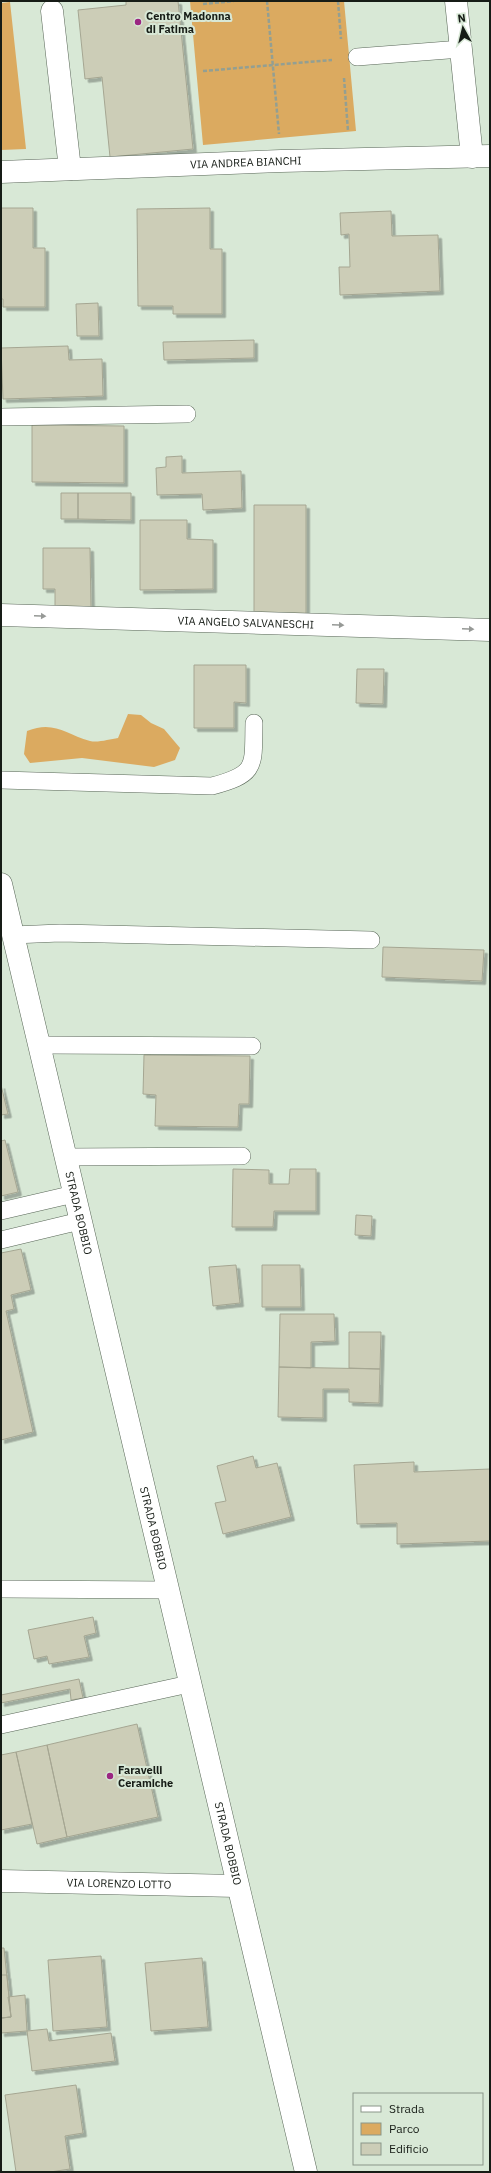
<svg xmlns="http://www.w3.org/2000/svg" width="491" height="2173" viewBox="0 0 491 2173" font-family="'IBM Plex Sans',sans-serif">
<style>
.green{fill:#dbaa60}
.building{fill:#cccdb7;stroke:#a5a692;filter:url(#shadow)}
.lines{fill:none;stroke-linecap:round;stroke-linejoin:round}
.lane-casing{stroke:#586657;stroke-width:18}
.street-casing{stroke:#586657;stroke-width:23}
.secondary-casing{stroke:#586657;stroke-width:23}
.path{stroke:#939f92;stroke-width:2.5;stroke-dasharray:4 2;stroke-linecap:butt}
.lane{stroke:#fff;stroke-width:17}
.street{stroke:#fff;stroke-width:22}
.secondary{stroke:#fff;stroke-width:22}
.oneway{fill:#969996}
.poi-dot{fill:#9b2682;stroke:#d8e8d6;stroke-width:1.5}
.labels{text-anchor:middle;stroke-width:4;stroke-linejoin:round;paint-order:stroke}
.poi-label{font-size:11px;font-weight:bold;fill:#161c16;stroke:#d8e8d6;text-anchor:start}
.street-label{font-size:11px;fill:#161c16;stroke:#d8e8d6}
</style>
<defs>
<filter id="shadow"><feDropShadow dx="3.5" dy="3.5" stdDeviation="0" flood-color="#0004"/></filter>
</defs>
<rect width="100%" height="100%" fill="#d8e8d6"/>
<!-- green -->
<path class="green" d="M190 1H344L356 131 203 145Z
M10 2 26 149 1 150V3Z
M128 714 141 715 151 723 164 729 180 748 175 760 154 767 82 758 30 763 24 754 27 731C54 720 65 734 90 741 98 743 110 739 118 738Z"/>
<!-- building -->
<path class="building" d="M126 1H178L193 149 110 157 102 77 85 79 78 10 126 5Z
M1 208H33V248H45V307H3V299H1Z
M210 208V249H222V314H173V306H138L137 209Z
M391 211 392 236 438 235 440 291 340 295 339 267H350L349 234 341 235 340 213Z
M98 303 99 336H77L76 304Z
M254 340V358L164 360 163 342Z
M68 346 69 360 102 359 103 396 3 399 1 348Z
M32 425 124 426V483L32 482Z
M182 456V473L241 471 242 508 203 510 202 494 157 495 156 468 166 467V457Z
M61 493H78V519H61Z
M78 493H131V520L78 519Z
M254 505H306V616H254Z
M140 520H187V539L213 540V589L140 590Z
M43 548H90L91 608H55V589H43Z
M194 665H246V703L234 702V728H194Z
M357 669H384L383 704 356 703Z
M383 947 484 950 482 981 382 977Z
M144 1055 250 1056 249 1104H239L238 1127 155 1126 156 1095 143 1094Z
M1 1085 8 1114 1 1115Z
M5 1140 18 1192 1 1196V1141Z
M233 1169 269 1170V1184H289L290 1169H316V1211H274L273 1227H232Z
M356 1215 372 1216 371 1236 355 1235Z
M21 1249 31 1290 11 1295 14 1309 6 1311 33 1432 1 1440V1253Z
M236 1265 240 1303 213 1306 209 1267Z
M262 1265H300L301 1307H262Z
M280 1314H334L335 1341 311 1342V1368L279 1367Z
M349 1332H381L380 1369 349 1368Z
M279 1367 380 1369 379 1403 349 1402V1389H323V1418L278 1417Z
M253 1456 256 1468 277 1463 291 1517 223 1534 215 1503 226 1501 217 1466Z
M414 1462V1472L490 1469V1541L397 1544V1523L357 1524 354 1465Z
M93 1617 96 1633 84 1636 89 1657 49 1664 47 1656 34 1659 28 1630Z
M79 1679 83 1698 71 1700 70 1689 1 1703V1695Z
M137 1724 158 1817 67 1837 47 1745Z
M47 1745 67 1837 37 1844 16 1752Z
M16 1752 32 1824 1 1830V1755Z
M1 1948H4L11 2017 1 2018Z
M101 1956 107 2027 53 2031 48 1960Z
M202 1958 208 2027 151 2031 145 1963Z
M1 1975H7L11 2017 1 2018Z
M25 1995 27 2031 1 2033V2018L11 2017 8 1997Z
M47 2029 49 2041 111 2033 115 2061 32 2071 27 2031Z
M76 2085 83 2133 65 2136 70 2169 50 2172H16L5 2095Z"/>
<g class="lines">
<!-- lane casing -->
<g class="lane-casing">
<path id="lane" d="M357 57 461 49
M1 417 187 414
M1 780 212 786C258 774 253 766 254 723
M13 935 60 933 371 940
M39 1045 252 1046
M65 1157 242 1156
M1 1211 74 1194
M1 1240 80 1221
M1 1589 167 1590
M1 1725 189 1684"/>
</g>
<!-- street casing -->
<g class="street-casing">
<g id="street">
<path d="M456 1 472 157"/>
<path d="M52 11 70 169"/>
<path id="s1" d="M1 172 281 161 490 156"/>
<path id="s2" d="M1 615 490 630"/>
<path id="s3" d="M1 1881 237 1886"/>
</g>
</g>
<!-- secondary casing -->
<g class="secondary-casing">
<g id="secondary">
<path id="s4" d="M1 884 306 2172"/>
</g>
</g>
<!-- path -->
<path class="path" d="M267 1 279 134
M338 1 341 39
M203 4 234 1
M203 71 332 60
M344 78 348 131"/>
<!-- lane -->
<use href="#lane" class="lane"/>
<!-- street -->
<use href="#street" class="street"/>
<!-- secondary -->
<use href="#secondary" class="secondary"/>
</g>
<!-- one-way arrows -->
<defs><path id="oneway-solid" d="M-6-.8H1V-3.2L6.5 0L1 3.2V.8H-6Z"/></defs>
<g class="oneway">
<use href="#oneway-solid" transform="translate(40 616) rotate(2)"/>
<use href="#oneway-solid" transform="translate(338 625) rotate(2)"/>
<use href="#oneway-solid" transform="translate(468 629) rotate(2)"/>
</g>
<!-- markers -->
<g class="poi-dot">
<circle cx="138" cy="22" r="4"/>
<circle cx="110" cy="1776" r="4"/>
</g>
<g class="labels">
<!-- poi labels -->
<g class="poi-label">
<text x="146" y="20">Centro Madonna<tspan x="146" dy="13">di Fatima</tspan></text>
<text x="118" y="1774">Faravelli<tspan x="118" dy="13">Ceramiche</tspan></text>
</g>
<!-- street labels -->
<g class="street-label">
<text dy="4" stroke="none"><textPath href="#s1" startOffset="245">VIA ANDREA BIANCHI</textPath></text>
<text dy="4" stroke="none"><textPath href="#s2" startOffset="245">VIA ANGELO SALVANESCHI</textPath></text>
<text dy="4" stroke="none"><textPath href="#s4" startOffset="338">STRADA BOBBIO</textPath></text>
<text dy="4" stroke="none"><textPath href="#s4" startOffset="662">STRADA BOBBIO</textPath></text>
<text dy="4" stroke="none"><textPath href="#s4" startOffset="986">STRADA BOBBIO</textPath></text>
<text dy="4" stroke="none"><textPath href="#s3" startOffset="118">VIA LORENZO LOTTO</textPath></text>
</g>
</g>
<!-- border -->
<rect width="491" height="2173" fill="none" stroke="#161c16" stroke-width="4"/>
<!-- legend -->
<rect x="353" y="2093" width="130" height="72" fill="#d8e8d6" stroke="#8a9689"/>
<rect x="361" y="2106" width="20" height="6" fill="#ffffff" stroke="#8a9689"/>
<text x="389" y="2113" font-size="12" fill="#161c16">Strada</text>
<rect x="361" y="2123" width="20" height="12" fill="#dbaa60" stroke="#8a9689"/>
<text x="389" y="2133" font-size="12" fill="#161c16">Parco</text>
<rect x="361" y="2143" width="20" height="12" fill="#cccdb7" stroke="#8a9689"/>
<text x="389" y="2153" font-size="12" fill="#161c16">Edificio</text>
<!-- north arrow -->
<g transform="translate(463 28) rotate(352)" stroke="#d8e8d6" stroke-width="3" paint-order="stroke">
<path d="M0-3L7 15L0 10L-7 15Z" fill="#161c16"/>
<text y="-6" font-size="11" font-weight="bold" text-anchor="middle" fill="#161c16">N</text>
</g>
</svg>
